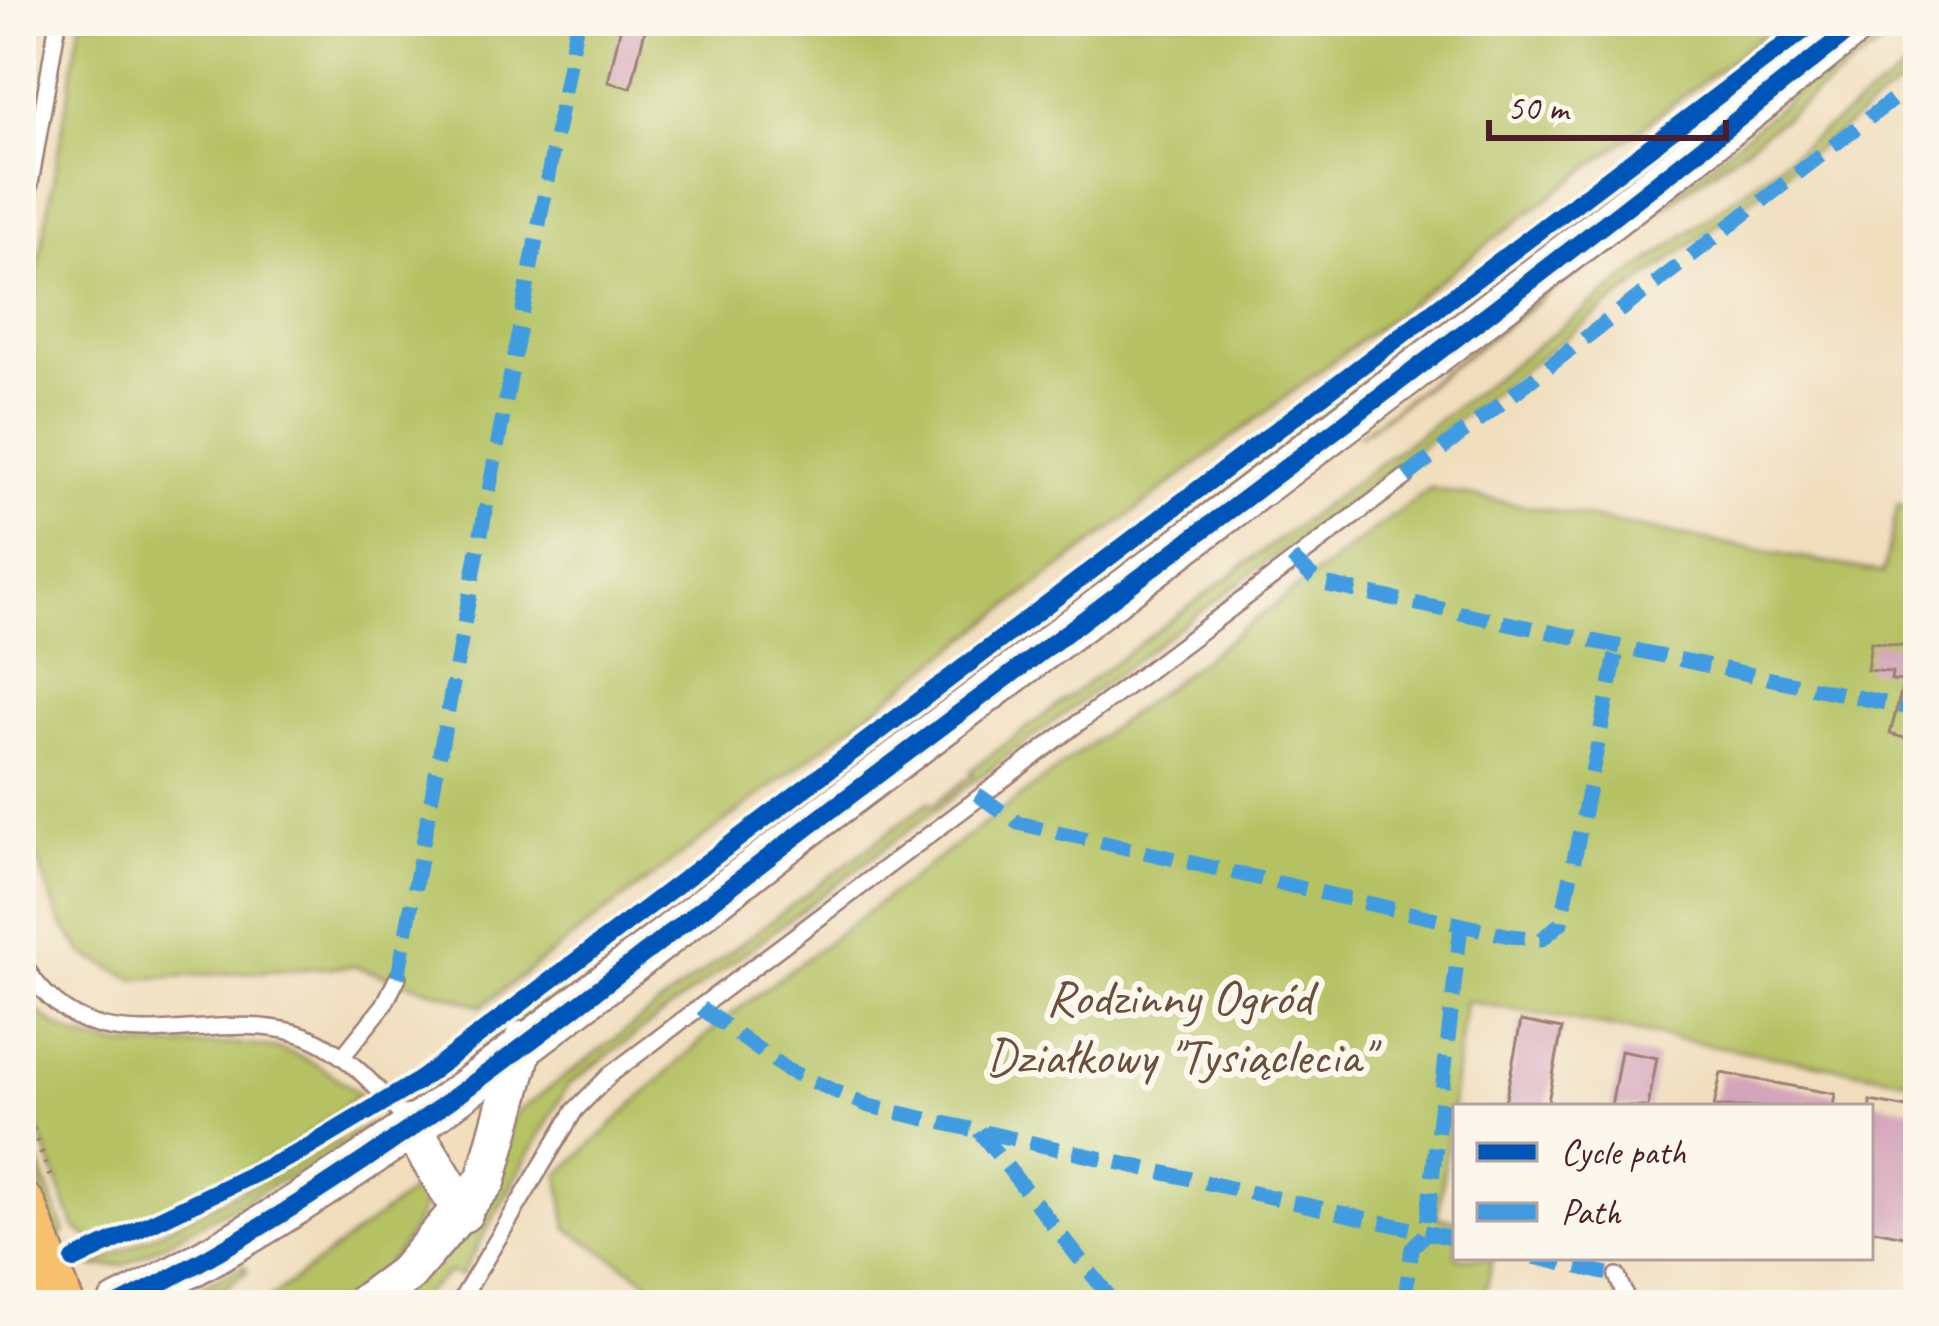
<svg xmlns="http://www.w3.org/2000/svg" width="1939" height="1326" viewBox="0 0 1939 1326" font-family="Caveat,sans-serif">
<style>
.green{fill:#b5c264;stroke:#807048;stroke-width:3}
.building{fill:#d4a5ba}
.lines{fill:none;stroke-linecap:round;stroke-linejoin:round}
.service-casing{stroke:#9d7e74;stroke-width:20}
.tertiary-casing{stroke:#9d7e74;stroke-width:44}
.trunk-casing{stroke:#9d7e74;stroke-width:56}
.path{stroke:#9d7e74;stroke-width:6;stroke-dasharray:3 9;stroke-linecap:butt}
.service{stroke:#fff;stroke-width:15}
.tertiary{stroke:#fff;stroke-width:39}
.trunk{stroke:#f7c06c;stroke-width:51}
.quiet{stroke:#409be1;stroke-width:15;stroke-dasharray:30 15;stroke-linecap:butt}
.cycleway-casing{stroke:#fbf7ec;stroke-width:26}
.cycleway{stroke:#0057b8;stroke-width:18}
.labels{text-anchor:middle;stroke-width:12;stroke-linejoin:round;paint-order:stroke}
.park-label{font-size:51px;fill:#6a503c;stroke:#fbf7ec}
</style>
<rect width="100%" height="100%" fill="#fbf7ec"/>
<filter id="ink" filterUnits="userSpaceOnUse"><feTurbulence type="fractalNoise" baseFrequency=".00833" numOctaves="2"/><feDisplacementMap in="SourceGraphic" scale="24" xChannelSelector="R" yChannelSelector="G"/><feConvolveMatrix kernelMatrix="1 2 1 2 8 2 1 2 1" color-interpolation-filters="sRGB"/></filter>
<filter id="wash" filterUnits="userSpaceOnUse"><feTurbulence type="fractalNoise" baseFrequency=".004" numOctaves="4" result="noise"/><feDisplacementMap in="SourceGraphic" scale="48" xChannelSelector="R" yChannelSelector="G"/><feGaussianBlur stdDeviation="2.7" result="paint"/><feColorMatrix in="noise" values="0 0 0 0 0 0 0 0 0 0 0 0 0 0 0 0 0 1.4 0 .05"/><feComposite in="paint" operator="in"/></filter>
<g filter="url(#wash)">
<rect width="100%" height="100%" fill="#f0debd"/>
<!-- green -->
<path class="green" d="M21 21H40L21 125Z
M81 21H1782L482 1006 354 966 134 979 85 955 60 921 21 814V365Z
M1827 21H1835L1715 123 438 1085 417 1091 840 770 844 773 853 766 851 762 1070 596 1073 600 1083 592 1080 588 1694 126 1698 129 1708 121 1705 118 1728 99 1732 103Z
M1883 21H1913L1359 436 1692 179Z
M1918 60V71L1738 209 568 1085 461 1276 449 1272 411 1305H385L468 1234 479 1215 511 1117 929 802 933 805 973 774 970 771Z
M1430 488 1883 573 1898 505 1918 510V939L1910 977 1918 980V1082L1465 1001 1438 1217 1456 1220V1257L1492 1259 1483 1305H621L653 1284 567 1228 559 1175 720 1023Z
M21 994C89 1079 188 1031 277 1049 309 1056 334 1076 360 1094L290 1148 116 1235 90 1239 75 1228 25 1094 34 1090 27 1071 21 1073Z
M370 1125 366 1136 347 1152 277 1182 125 1265 91 1267Z
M31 1142 64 1231 56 1244 50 1231Z
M430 1178C420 1239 385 1269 337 1305H261Z
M244 1266 248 1271 201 1305H165Z"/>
<g id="blocks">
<!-- building -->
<path class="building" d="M622 21H647L631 88 608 82Z
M1871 642 1909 646 1908 655 1918 658V742L1890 734 1904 681 1891 680 1892 672 1867 670Z
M1521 1021 1562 1029 1547 1107H1504Z
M1621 1051 1657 1058 1648 1107H1611Z
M1721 1073 1835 1094 1833 1107H1714Z
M1870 1101 1918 1110V1239L1870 1229Z"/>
</g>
</g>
<g filter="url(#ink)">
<use href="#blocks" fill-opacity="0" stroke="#9d7e74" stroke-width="3"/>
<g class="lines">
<!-- service casing -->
<g class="service-casing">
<path id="service" d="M21 236 58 21
M21 960C89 1080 197 1005 297 1033 344 1047 379 1090 410 1125
M342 1057 384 1005 398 977
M1617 1276 1629 1305
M458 1305 575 1110 611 1074 1406 477"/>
</g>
<!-- tertiary casing -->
<g class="tertiary-casing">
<path id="tertiary" d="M410 1125 463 1212
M118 1305C377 1178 602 982 832 809 1177 549 1525 292 1861 21
M364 1305 407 1273 486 1180 524 1041"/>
</g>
<!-- trunk casing -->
<g class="trunk-casing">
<path id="trunk" d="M21 1208 58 1305"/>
</g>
<!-- path -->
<path class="path" d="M29 1117 52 1181"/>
<!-- service -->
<use href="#service" class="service"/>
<!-- tertiary -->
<use href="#tertiary" class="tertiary"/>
<!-- trunk -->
<use href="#trunk" class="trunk"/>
<!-- quiet -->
<path class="quiet" d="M1406 477 1918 80
M1292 558 1319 583 1918 710
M977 794 1018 823 1510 936 1542 939 1561 923 1618 646
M398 977 577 21
M701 1008 787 1070 869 1106 1456 1239
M979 1131 1116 1305
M1534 1257 1617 1276
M21 1288 28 1282
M1404 1305 1412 1248 1426 1233 1461 925"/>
<!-- cycleway casing -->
<g class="cycleway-casing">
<path id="cycleway" d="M74 1260 302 1151 417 1082 1816 21
M118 1305C377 1178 602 982 832 809 1177 549 1525 292 1861 21"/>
</g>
<!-- cycleway -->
<use href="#cycleway" class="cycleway"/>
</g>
</g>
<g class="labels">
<!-- park labels -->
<g class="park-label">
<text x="1179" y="1014">Rodzinny Ogród<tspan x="1179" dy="59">Działkowy "Tysiąclecia"</tspan></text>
</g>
</g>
<!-- margin -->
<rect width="1939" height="1326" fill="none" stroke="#fbf7ec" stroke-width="72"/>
<!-- legend -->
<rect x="1453" y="1104" width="420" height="156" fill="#fbf7ec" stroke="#b4a19f" stroke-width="3"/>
<rect x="1477" y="1143" width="60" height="18" fill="#0057b8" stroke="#b4a19f" stroke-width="3"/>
<text x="1561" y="1164" font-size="36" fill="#4a1f2b">Cycle path</text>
<rect x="1477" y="1203" width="60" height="18" fill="#409be1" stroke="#b4a19f" stroke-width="3"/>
<text x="1561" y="1224" font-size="36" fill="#4a1f2b">Path</text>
<!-- scale -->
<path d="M1489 120v18h237v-18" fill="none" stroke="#4a1f2b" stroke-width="6"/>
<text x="1507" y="120" font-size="36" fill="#4a1f2b" stroke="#fbf7ec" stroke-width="9" paint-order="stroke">50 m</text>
</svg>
